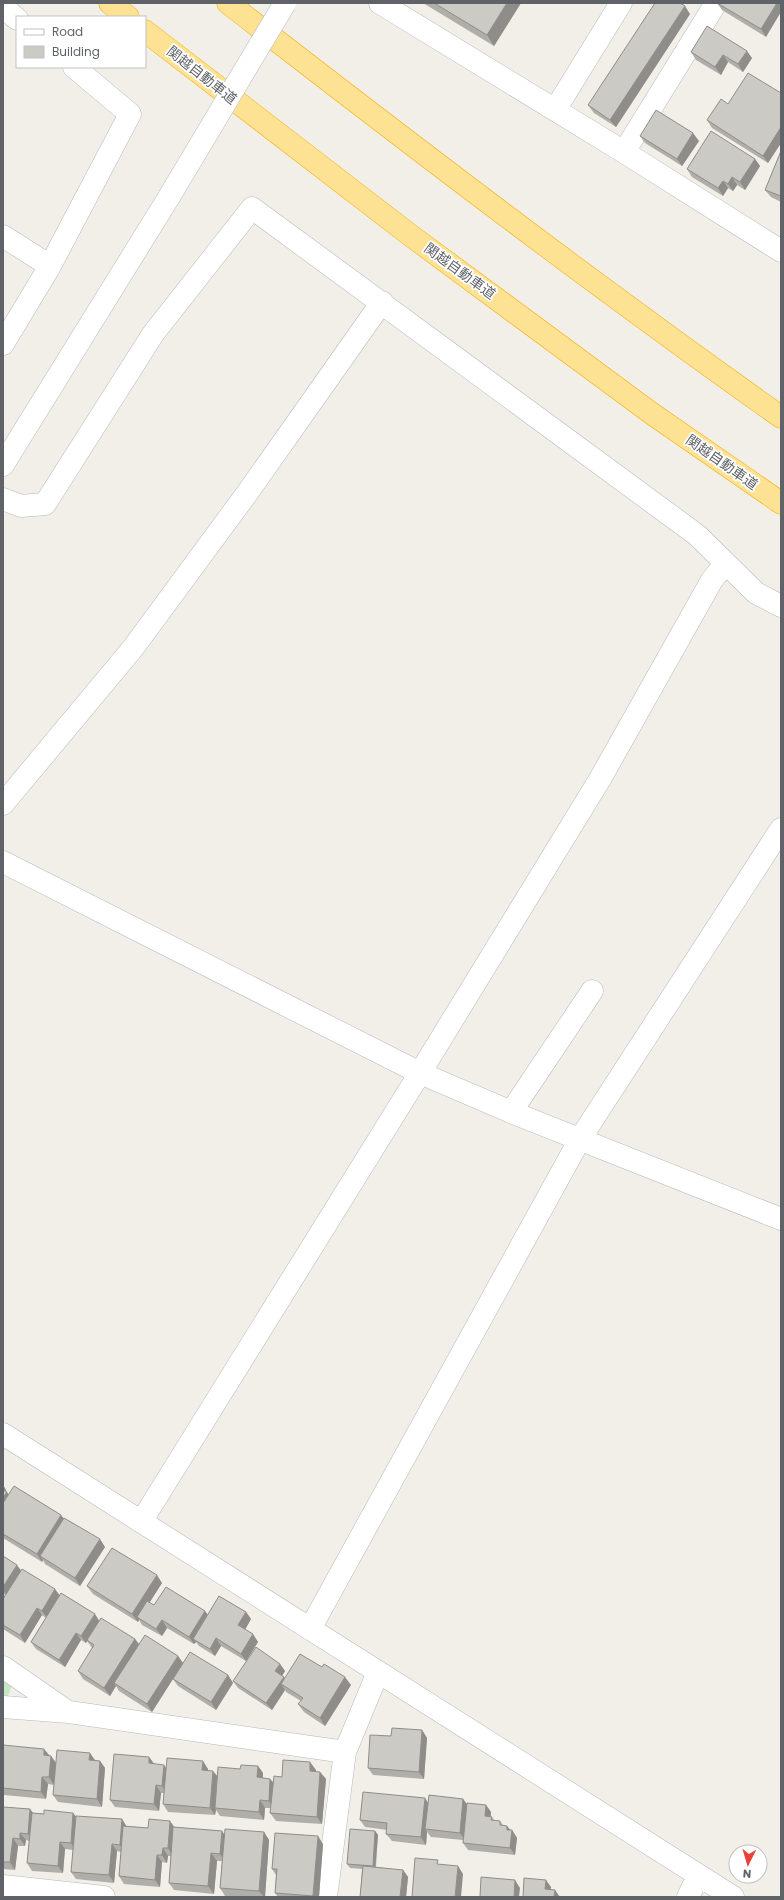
<svg xmlns="http://www.w3.org/2000/svg" width="784" height="1900" viewBox="0 0 784 1900" font-family="Poppins,'Noto Sans JP',sans-serif">
<style>
.green{fill:#c5e8c5}
.lines{fill:none;stroke-linecap:round;stroke-linejoin:round}
.street-casing{stroke:#b5b8bc;stroke-width:23}
.secondary-casing{stroke:#b6babf;stroke-width:23}
.highway-casing{stroke:#f9ab00;stroke-width:23}
.street{stroke:#fff;stroke-width:22}
.secondary{stroke:#fff;stroke-width:22}
.highway{stroke:#fde293;stroke-width:22}
.secondary-bridge-casing{stroke:#b6babf;stroke-width:23;stroke-linecap:butt}
.secondary-bridge{stroke:#fff;stroke-width:22}
.wall{fill:#afaea9}
.shaded-wall{fill:#8f8d8a}
.building{fill:#cccac5;stroke:#8f8d8a}
.labels{text-anchor:middle;stroke-width:3.5;stroke-linejoin:round;paint-order:stroke}
.street-label{font-size:14px;fill:#5f6368;stroke:#fff}
</style>
<rect width="100%" height="100%" fill="#f1efe8"/>
<!-- green -->
<path class="green" d="M3 1672 14 1679 7 1699 3 1698Z"/>
<g class="lines">
<!-- street casing -->
<g class="street-casing">
<path id="street" d="M380 3 624 152 781 251
M3 7 17 19
M555 110 621 3
M624 152 716 3
M3 236 50 266
M3 344 50 266 130 114 74 67
M3 499 21 506 45 504 153 334 252 208 697 535 756 593 781 606
M3 804 133 648 248 492 382 302
M511 1112 592 991
M3 1434 733 1897
M141 1522 420 1073 600 779 712 580 725 564
M310 1629 580 1139 781 829
M3 1667 68 1712
M3 1707 69 1712 345 1752
M3 1886 104 1897
M326 1897 345 1752 378 1672
M688 1897 698 1876"/>
</g>
<!-- secondary casing -->
<g class="secondary-casing">
<path id="secondary" d="M3 465 169 197
M3 862 420 1073 511 1112 781 1219"/>
</g>
<!-- highway casing -->
<g class="highway-casing">
<path id="highway" d="M110 3 128 17
M228 3C410 144 593 284 781 417
M145 31 410 235 651 413 781 503"/>
</g>
<!-- street -->
<use href="#street" class="street"/>
<!-- secondary -->
<use href="#secondary" class="secondary"/>
<!-- highway -->
<use href="#highway" class="highway"/>
<!-- secondary-bridge casing -->
<g class="secondary-bridge-casing">
<path id="secondary-bridge" d="M169 197 285 3"/>
</g>
<!-- secondary-bridge -->
<use href="#secondary-bridge" class="secondary-bridge"/>
</g>
<!-- wall -->
<path class="wall" d="M423 3H521L494 46Z
M717 3H781L766 37 722 10Z
M690 14 616 127 594 113 588 105Z
M691 52 752 58 743 72 728 62 721 75 696 60Z
M781 93V143L768 163 712 128 707 120 728 104Z
M640 136 699 141 682 166 645 143Z
M781 151V202L771 197 765 190Z
M755 159 760 166 745 190 737 185 733 191 728 188 723 196 692 177 687 169Z
M3 1485 6 1490 5 1491 8 1495 64 1518 105 1547 80 1586 45 1564 43 1560 42 1562 3 1538Z
M3 1556 21 1571 99 1621 135 1639 139 1644 178 1656 183 1663 228 1675 233 1683 216 1710 178 1686 173 1679 152 1712 119 1691 116 1686 110 1696 83 1679 78 1671 92 1648 87 1641 86 1643 81 1640 65 1667 36 1649 31 1642 46 1618 42 1615 25 1643 3 1629V1599L5 1595 3 1593Z
M162 1583 149 1603 154 1605 205 1611 208 1615 246 1612 251 1619 245 1630 258 1642 246 1661 221 1646 215 1656 199 1646 196 1642 194 1644 167 1628 162 1636 142 1625 139 1620 138 1622 93 1594 87 1586Z
M280 1664 285 1671 282 1676 285 1679 351 1685 325 1726 304 1712 298 1704 301 1701 286 1692 285 1690 272 1710 238 1688 233 1681Z
M422 1730 427 1738 424 1779 373 1775 368 1768 391 1736Z
M3 1745 51 1756 56 1763 95 1760 100 1761 105 1768 102 1807 58 1802 53 1795 54 1785 48 1784 46 1799 4 1795 3 1794Z
M149 1757 154 1764 166 1768 208 1769V1770L217 1776 240 1769 258 1766 263 1773V1778L270 1779 273 1782 282 1777 316 1770V1772H320L326 1779 322 1824 276 1821 270 1813 271 1808H265L264 1820 220 1816 216 1810 215 1815 168 1812 163 1804 164 1793H161L159 1811 115 1807 110 1800Z
M463 1799 467 1804 486 1805 491 1812V1816L495 1821H500L503 1825 507 1826 510 1830H512L517 1838 515 1855 468 1850 463 1843V1840L431 1837 427 1832 426 1845 392 1841 386 1834 387 1830 365 1827 360 1820 428 1803Z
M3 1807 30 1809 33 1813 44 1814 73 1813 76 1817 122 1819 126 1826 148 1828 174 1827 222 1831 224 1834 264 1832 269 1840 265 1897H245L225 1896 220 1888 222 1861H217L214 1894 174 1890 169 1883 171 1856H168L167 1863 162 1862 160 1887 124 1884 119 1876 121 1852 117 1851 114 1883 76 1879 71 1872 73 1850 65 1849 63 1873 32 1871 27 1863 29 1841 26 1840 25 1846H18L15 1870 3 1869Z
M375 1831 378 1835 376 1867 403 1870 408 1877 406 1897H360L362 1869 350 1868 347 1864Z
M323 1844 319 1897H278L275 1893 276 1875 272 1869Z"/>
<!-- shaded-wall -->
<path class="shaded-wall" d="M507 3H521L494 46 487 35Z
M777 3H781V12L766 37 761 29Z
M685 6 690 14 616 127 610 120Z
M747 51 752 58 743 72 738 64Z
M723 55 728 62 721 75 715 67Z
M781 127V143L768 163 763 156Z
M693 133 699 141 682 166 677 159Z
M755 159 760 166 745 190 740 182Z
M732 177 737 185 733 191 728 184Z
M723 181 728 188 723 196 718 188Z
M3 1485 6 1490 4 1494 3 1493Z
M7 1492 12 1500 3 1514V1498Z
M61 1515 67 1523 40 1556 43 1560 42 1562 37 1554Z
M100 1539 105 1547 80 1586 75 1578Z
M17 1565 22 1572 7 1596 3 1590V1587Z
M157 1575 162 1583 139 1619 137 1617 139 1620 138 1622 132 1614Z
M55 1589 61 1597 47 1618 42 1611Z
M37 1608 42 1615 25 1643 20 1635Z
M205 1611 210 1618 193 1639 196 1642 194 1644 189 1637Z
M246 1612 251 1619 243 1633 238 1625Z
M95 1614 100 1622 86 1643 81 1636Z
M162 1620 167 1628 162 1636 156 1629Z
M76 1633 81 1640 65 1667 59 1660Z
M253 1634 258 1642 246 1661 241 1654Z
M216 1638 221 1646 215 1656 210 1649Z
M135 1639 141 1647 114 1683 116 1686 110 1696 104 1688Z
M178 1656 183 1663 152 1712 147 1704Z
M280 1664 285 1671 280 1679 275 1671Z
M228 1675 233 1683 216 1710 211 1702Z
M284 1677 289 1685 281 1684 285 1690 272 1710 266 1703Z
M345 1677 351 1685 325 1726 320 1718Z
M422 1730 427 1738 424 1779 419 1772Z
M44 1749 50 1756 44 1755Z
M90 1753 95 1760H89Z
M51 1756 56 1763 54 1785 49 1777Z
M149 1757 155 1765 149 1763Z
M100 1761 105 1768 102 1807 97 1799Z
M203 1761 208 1769 207 1777 202 1770Z
M310 1762 316 1770 315 1779 310 1771Z
M164 1765 169 1772 167 1793 162 1786Z
M258 1766 263 1773 262 1785 257 1777Z
M213 1771 219 1778 215 1808 216 1810 215 1815 210 1808Z
M320 1772 326 1779 322 1824 317 1817Z
M42 1777 48 1784 46 1799 41 1792Z
M270 1779 276 1786 274 1809 269 1801Z
M156 1785 161 1793 159 1811 154 1804Z
M425 1798 430 1806 425 1829 427 1832 426 1845 421 1837Z
M463 1799 468 1806 465 1840 460 1833Z
M260 1800 265 1808 264 1820 259 1812Z
M486 1805 491 1812 490 1823 485 1816Z
M30 1809 36 1817 33 1841 28 1834Z
M73 1813 79 1820 76 1850 71 1843Z
M122 1819 127 1827 125 1852 120 1845Z
M170 1821 175 1828 173 1856 168 1848Z
M507 1826 512 1832V1830L517 1838 515 1855 510 1848 507 1830Z
M222 1831 227 1839 225 1862 220 1854Z
M375 1831 378 1835 375 1870 373 1866Z
M264 1832 269 1840 265 1897H264L259 1891Z
M20 1833 26 1840 25 1846 20 1839Z
M318 1836 323 1844 319 1897H313V1896Z
M13 1838 18 1846 15 1870 10 1862Z
M60 1842 65 1849 63 1873 58 1866Z
M112 1844 117 1851 114 1883 109 1875Z
M163 1848 168 1856 167 1863 162 1855Z
M211 1853 217 1861 214 1894 208 1886Z
M157 1855 162 1862 160 1887 155 1880Z
M458 1866 463 1874 461 1897H455Z
M403 1870 408 1877 406 1897H400Z
M515 1880 520 1888 519 1897H514Z
M546 1880 551 1887 550 1897 545 1889Z
M555 1890 560 1897H554Z"/>
<!-- building -->
<path class="building" d="M434 3H507L487 35Z
M655 3H680L685 6 610 120 588 105Z
M717 3H777L761 29Z
M707 26 747 51 738 64 723 55 715 67 691 52Z
M748 73 781 93V127L763 156 707 120 721 99 728 104Z
M656 110 693 133 677 159 640 136Z
M711 131 755 159 740 182 732 177 728 184 723 181 718 188 687 169Z
M781 151V196L765 190Z
M14 1486 61 1515 37 1554 3 1534V1503Z
M3 1490 7 1492 3 1498Z
M64 1518 100 1539 75 1578 40 1556Z
M112 1548 157 1575 132 1614 87 1586Z
M3 1556 17 1565 3 1587Z
M22 1569 55 1589 42 1611 37 1608 20 1635 3 1625V1599Z
M166 1587 205 1611 189 1637 162 1620 156 1629 137 1617 147 1601 154 1605Z
M61 1593 95 1614 81 1636 76 1633 59 1660 31 1642Z
M219 1596 246 1612 238 1625 253 1634 241 1654 216 1638 210 1649 193 1639Z
M101 1618 135 1639 104 1688 78 1671 94 1645 87 1640Z
M145 1635 178 1656 147 1704 114 1683Z
M256 1647 280 1664 275 1671 284 1677 266 1703 233 1681Z
M190 1652 228 1675 211 1702 173 1679Z
M300 1654 322 1667 324 1664 345 1677 320 1718 298 1704 303 1698 281 1684Z
M392 1728 422 1730 419 1772 368 1768 370 1735 391 1736Z
M3 1745 44 1749V1755L51 1756 49 1777H42L41 1792 3 1788Z
M57 1750 90 1753 89 1760 100 1761 97 1799 53 1795Z
M114 1754 149 1757V1763L164 1765 162 1786 156 1785 154 1804 110 1800Z
M167 1758 203 1761 202 1770 213 1771 210 1808 163 1804Z
M283 1760 310 1762V1771L320 1772 317 1817 270 1813 274 1776 282 1777Z
M241 1765 258 1766 257 1777 270 1779 269 1801 260 1800 259 1812 215 1808 218 1767 240 1769Z
M363 1792 425 1798 421 1837 386 1834 387 1823 360 1820Z
M429 1795 463 1799 460 1833 425 1829Z
M467 1803 486 1805 485 1816 492 1817 491 1820 500 1821V1825L507 1826V1830H512L510 1848 463 1843Z
M3 1807 30 1809 28 1834 20 1833V1839L13 1838 10 1862H3Z
M44 1810 73 1813 71 1843 60 1842 58 1866 27 1863 32 1813 44 1814Z
M76 1816 122 1819 120 1845 112 1844 109 1875 71 1872Z
M149 1819 170 1821 168 1848H163L162 1855H157L155 1880 119 1876 123 1826 148 1828Z
M173 1827 222 1831 220 1854 211 1853 208 1886 169 1883Z
M225 1829 264 1832 259 1891 220 1888Z
M350 1829 375 1831 373 1866 347 1864Z
M275 1833 318 1836 313 1896 275 1893 277 1869H272Z
M415 1858 438 1860 437 1864 458 1866 455 1897H412Z
M363 1866 403 1870 400 1897H360Z
M481 1877 515 1880 514 1897H480Z
M524 1878 546 1880 545 1889 555 1890 554 1897H523Z"/>
<g class="labels">
<!-- street labels -->
<g class="street-label">
<text transform="translate(202 75) rotate(38)" y="5">関越自動車道</text>
<text transform="translate(460 271) rotate(36)" y="5">関越自動車道</text>
<text transform="translate(722 462) rotate(35)" y="5">関越自動車道</text>
</g>
</g>
<!-- border -->
<rect width="784" height="1900" fill="none" stroke="#5f6368" stroke-width="8"/>
<!-- legend -->
<rect x="16" y="16" width="130" height="52" fill="#ffffff" stroke="#bfc1c3"/>
<rect x="24" y="29" width="20" height="6" fill="#ffffff" stroke="#bfc1c3"/>
<text x="52" y="36" font-size="12" fill="#5f6368">Road</text>
<rect x="24" y="46" width="20" height="12" fill="#cccac5" stroke="#bfc1c3"/>
<text x="52" y="56" font-size="12" fill="#5f6368">Building</text>
<!-- north arrow -->
<g transform="translate(748 1864) rotate(185)"><circle r="19" fill="#ffffff" stroke="#bfc1c3"/>
<path d="M0-3L7 15L0 10L-7 15Z" fill="#ea4335"/>
<text y="-6" font-size="11" font-weight="bold" text-anchor="middle" fill="#5f6368">N</text>
</g>
</svg>
